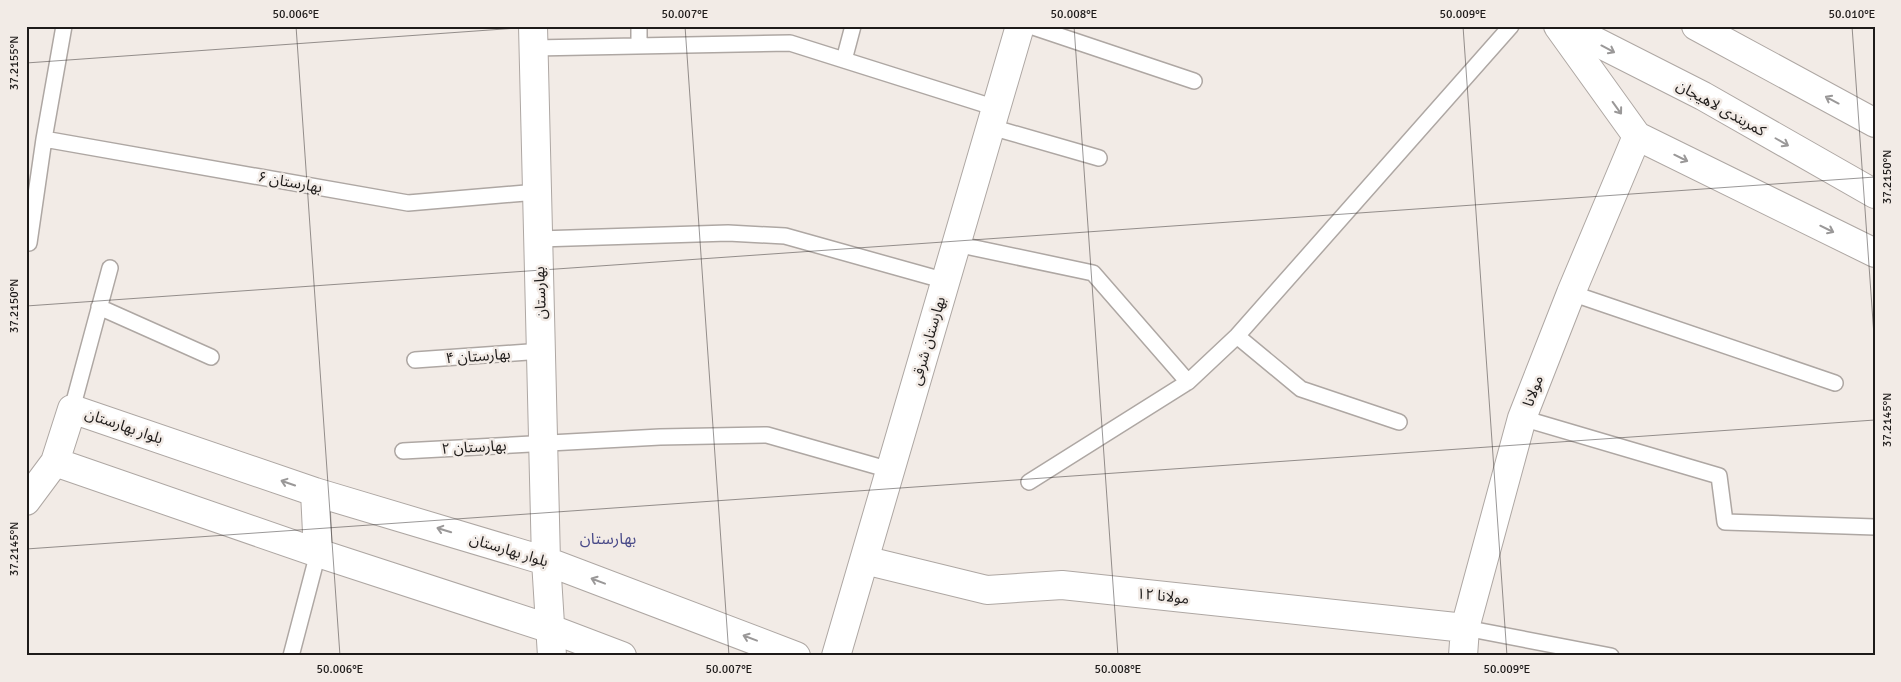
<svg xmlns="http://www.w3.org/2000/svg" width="1901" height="682" viewBox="0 0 1901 682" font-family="Signika,'Noto Sans Arabic',sans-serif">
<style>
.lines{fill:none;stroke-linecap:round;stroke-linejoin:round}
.lane-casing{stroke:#aea7a3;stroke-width:18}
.street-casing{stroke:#aea7a3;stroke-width:30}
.secondary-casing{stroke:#aea7a3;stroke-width:30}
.highway-casing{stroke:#aea7a3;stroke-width:30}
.lane{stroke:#fff;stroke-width:15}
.street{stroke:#fff;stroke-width:28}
.secondary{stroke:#fff;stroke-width:28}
.highway{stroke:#fff;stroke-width:28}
.oneway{stroke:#9a9898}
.ticks{fill:none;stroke:#1e1b1a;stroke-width:1;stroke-opacity:0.45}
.labels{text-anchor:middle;stroke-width:5;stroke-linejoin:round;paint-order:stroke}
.street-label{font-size:15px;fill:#1e1b1a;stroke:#f2ebe6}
.neighbourhood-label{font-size:16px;fill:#4a4b89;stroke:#f2ebe6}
.neatline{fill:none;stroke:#1e1b1a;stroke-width:2}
.ticks-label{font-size:12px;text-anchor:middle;fill:#1e1b1a}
</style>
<rect width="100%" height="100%" fill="#f2ebe6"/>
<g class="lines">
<!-- lane casing -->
<g class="lane-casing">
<path id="lane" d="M639 26V46
M1030 26 1194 81
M534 48 790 43 996 108
M844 60 853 26
M991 127 1099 158
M44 139 408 203 537 192
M539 239 728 233 785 236 946 281
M29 243 44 139 64 26
M956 244 1093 273 1188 382
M1571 293 1835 383
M99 307 211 357
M1237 336 1301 389 1399 422
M415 360 542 351
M72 409 110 268
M1522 418 1719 476 1725 522 1875 527
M403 451 660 437 767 435 890 470
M1029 482 1188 382 1237 336 1511 26
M1465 628 1611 656
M291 656 318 553"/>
</g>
<!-- street casing -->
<g class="street-casing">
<path id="street" d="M533 26 546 561 552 656
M315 492 318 553
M26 501 55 462
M864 560 987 590 1062 585 1465 628
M622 656 551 629 318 553 55 462 72 409 315 492 546 561 796 656
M836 656 1020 26
M1463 656 1465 628 1522 418 1571 293 1637 136"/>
</g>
<!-- secondary casing -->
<g class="secondary-casing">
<path id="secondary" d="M1558 26 1637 136 1875 253"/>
</g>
<!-- highway casing -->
<g class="highway-casing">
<path id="highway" d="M1565 26 1703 96 1875 194
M1696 26 1875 123"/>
</g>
<!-- lane -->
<use href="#lane" class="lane"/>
<!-- street -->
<use href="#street" class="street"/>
<!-- secondary -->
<use href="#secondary" class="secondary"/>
<!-- highway -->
<use href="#highway" class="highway"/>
</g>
<!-- one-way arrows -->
<defs><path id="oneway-shaft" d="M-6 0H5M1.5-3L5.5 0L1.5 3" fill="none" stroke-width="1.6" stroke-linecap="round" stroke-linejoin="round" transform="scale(1.25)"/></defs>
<g class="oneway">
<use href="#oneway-shaft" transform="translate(1608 49) rotate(28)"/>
<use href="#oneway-shaft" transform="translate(1832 100) rotate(-152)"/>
<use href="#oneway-shaft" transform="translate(1617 108) rotate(54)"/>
<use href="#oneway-shaft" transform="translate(1782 142) rotate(30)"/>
<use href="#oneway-shaft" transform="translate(1681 158) rotate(26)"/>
<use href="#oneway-shaft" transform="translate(1827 229) rotate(26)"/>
<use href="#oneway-shaft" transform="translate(288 483) rotate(-161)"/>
<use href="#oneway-shaft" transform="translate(444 530) rotate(-163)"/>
<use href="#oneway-shaft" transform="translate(598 581) rotate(-159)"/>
<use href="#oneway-shaft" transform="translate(750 638) rotate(-159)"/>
</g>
<!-- ticks -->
<path class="ticks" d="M296 26 340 656M685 26 729 656M1074 26 1118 656M1463 26 1507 656M1852 26 1875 350M26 63 546 26M26 306 1875 177M26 549 1875 420"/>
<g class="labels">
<!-- street labels -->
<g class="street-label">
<text transform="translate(1721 108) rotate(29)" y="5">کمربندی لاهیجان</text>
<text transform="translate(290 182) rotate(10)" y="5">بهارستان ۶</text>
<text transform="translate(540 293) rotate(-92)" y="5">بهارستان</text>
<text transform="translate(928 341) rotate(-74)" y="5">بهارستان شرقی</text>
<text transform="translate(478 356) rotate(-4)" y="5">بهارستان ۴</text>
<text transform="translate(1533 391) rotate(-69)" y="5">مولانا</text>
<text transform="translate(124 426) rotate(19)" y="5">بلوار بهارستان</text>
<text transform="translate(474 447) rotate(-3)" y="5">بهارستان ۲</text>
<text transform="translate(509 550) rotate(17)" y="5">بلوار بهارستان</text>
<text transform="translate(1163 596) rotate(6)" y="5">مولانا ۱۲</text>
</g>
<!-- neighbourhood labels -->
<g class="neighbourhood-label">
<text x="608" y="544">بهارستان</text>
</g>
</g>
<!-- border -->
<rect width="1901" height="682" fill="none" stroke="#f2ebe6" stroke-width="55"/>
<rect x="28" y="28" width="1846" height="626" class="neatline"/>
<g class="ticks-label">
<text x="296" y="18">50.006°E</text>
<text x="685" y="18">50.007°E</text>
<text x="1074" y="18">50.008°E</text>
<text x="1463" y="18">50.009°E</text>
<text x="1852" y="18">50.010°E</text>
<text transform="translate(14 63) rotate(-90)" y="4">37.2155°N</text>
<text transform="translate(1887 177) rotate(-90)" y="4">37.2150°N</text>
<text transform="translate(14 306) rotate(-90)" y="4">37.2150°N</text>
<text transform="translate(1887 420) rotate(-90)" y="4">37.2145°N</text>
<text transform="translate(14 549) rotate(-90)" y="4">37.2145°N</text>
<text x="340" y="673">50.006°E</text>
<text x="729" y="673">50.007°E</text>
<text x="1118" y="673">50.008°E</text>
<text x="1507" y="673">50.009°E</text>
</g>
</svg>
